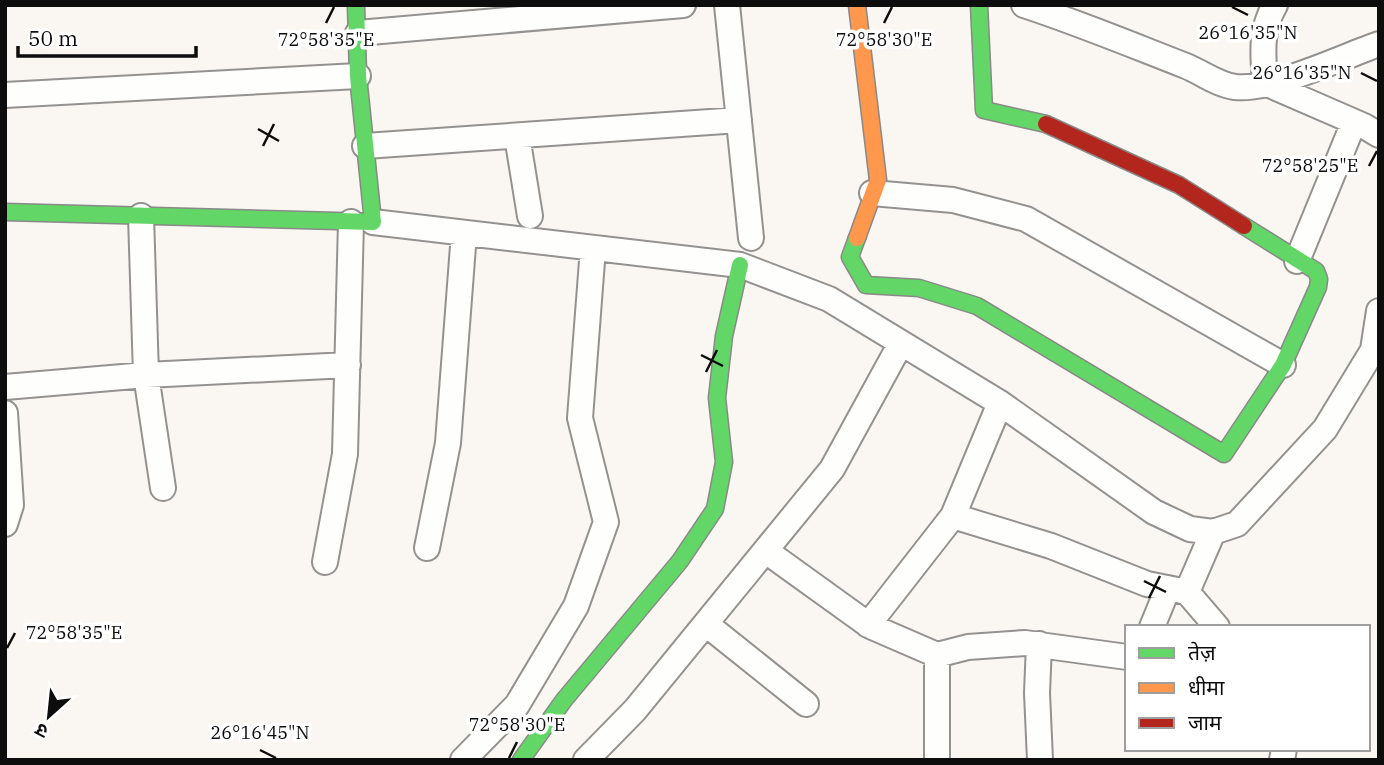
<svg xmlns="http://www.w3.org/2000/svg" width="1384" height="765" viewBox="0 0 1384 765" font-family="'IBM Plex Serif','Noto Sans Devanagari',serif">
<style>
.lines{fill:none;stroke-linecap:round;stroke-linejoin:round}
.street-casing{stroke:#949290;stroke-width:28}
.fast-casing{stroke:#8a8987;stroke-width:19}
.slow-casing{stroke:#8a8987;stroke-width:19}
.jam-casing{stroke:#8a8987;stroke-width:19}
.street{stroke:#fefefd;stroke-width:24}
.fast{stroke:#63d668;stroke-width:16}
.slow{stroke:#ff974d;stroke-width:16}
.jam{stroke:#b3261e;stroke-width:16}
.ticks{fill:none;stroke:#0d0d0d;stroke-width:2.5}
.ticks-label{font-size:18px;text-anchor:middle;fill:#0d0d0d;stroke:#fff;stroke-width:7;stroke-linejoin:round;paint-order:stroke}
</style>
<rect width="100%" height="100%" fill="#faf7f2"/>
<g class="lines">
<!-- street casing -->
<g class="street-casing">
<path id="street" d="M727 5 751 238
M1024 5C1079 23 1132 45 1186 66 1201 72 1218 85 1235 87 1272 91 1342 57 1379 44
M1275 5C1260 30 1263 55 1265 83L1364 126 1379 135
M358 33 683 5
M5 95 358 76
M517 136 530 216
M365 146 739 120
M872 193 953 200 1026 219 1283 365
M141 216 146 375 163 488
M373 222 740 265 829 299 1000 403 1154 512 1190 529 1213 532 1237 524 1325 429 1373 350 1379 311
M1297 261 1354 122
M5 387 146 375 348 365
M5 413 11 505 5 524
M953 516 1051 546 1147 584 1187 592
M1213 532 1187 592 1217 627
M427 548 448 443 464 233
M766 551 870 626 937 655 968 647 1025 643 1127 657
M325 562 345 454 351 222
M706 624 806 704
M868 625 953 516 1000 403
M1152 627 1168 588
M1039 644 1037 693 1040 760
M937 655V760
M463 760 517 705 576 606 606 522 580 418 593 248
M586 760 635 710 832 469 901 343
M1282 760 1284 749"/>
</g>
<!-- fast casing -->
<g class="fast-casing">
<path id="fast" d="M979 5 984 110 1046 124
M5 212 373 222 358 76 356 5
M857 238 850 257 866 285 919 288 977 306 1224 454 1283 365 1318 287 1319 279 1316 271 1244 226
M521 760 564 700 680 561 715 509 724 462 717 398 724 336 740 265"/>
</g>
<!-- slow casing -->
<g class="slow-casing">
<path id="slow" d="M857 238 878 180 857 5"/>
</g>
<!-- jam casing -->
<g class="jam-casing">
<path id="jam" d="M1046 124 1179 185 1244 226"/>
</g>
<!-- street -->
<use href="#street" class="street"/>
<!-- fast -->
<use href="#fast" class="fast"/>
<!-- slow -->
<use href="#slow" class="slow"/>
<!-- jam -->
<use href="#jam" class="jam"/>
</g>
<!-- ticks -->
<path class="ticks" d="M1232 7 1248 15M326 23 334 7M884 23 892 7M1361 73 1377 81M258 129 279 141M263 146 274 124M1369 166 1377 151M701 355 723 366M706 372 717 350M1144 581 1166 592M1149 598 1160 576M7 648 15 633M260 750 276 758M509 758 517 742"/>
<g class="ticks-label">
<text x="1248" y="39">26°16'35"N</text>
<text x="326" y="46">72°58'35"E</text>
<text x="884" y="46">72°58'30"E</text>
<text x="1302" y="79">26°16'35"N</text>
<text x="1310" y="172">72°58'25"E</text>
<text x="74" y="639">72°58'35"E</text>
<text x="517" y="731">72°58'30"E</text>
<text x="260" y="739">26°16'45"N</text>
</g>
<!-- border -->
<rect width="1384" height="765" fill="none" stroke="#0d0d0d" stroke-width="14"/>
<!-- legend -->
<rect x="1125" y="625" width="245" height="126" fill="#ffffff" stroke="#9e9e9e" stroke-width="2"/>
<rect x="1139" y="648" width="35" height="10" fill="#63d668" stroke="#9e9e9e" stroke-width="2"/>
<text x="1188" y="660" font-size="21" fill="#0d0d0d">तेज़</text>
<rect x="1139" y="683" width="35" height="10" fill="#ff974d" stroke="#9e9e9e" stroke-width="2"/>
<text x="1188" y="695" font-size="21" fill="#0d0d0d">धीमा</text>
<rect x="1139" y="718" width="35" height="10" fill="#b3261e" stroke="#9e9e9e" stroke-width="2"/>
<text x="1188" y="730" font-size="21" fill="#0d0d0d">जाम</text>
<!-- north arrow -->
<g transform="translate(49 716) rotate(207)" stroke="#ffffff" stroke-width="5" paint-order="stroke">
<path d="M0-5L12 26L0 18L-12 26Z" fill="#0d0d0d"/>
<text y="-10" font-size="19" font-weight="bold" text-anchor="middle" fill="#0d0d0d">उ</text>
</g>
<!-- scale -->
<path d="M18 46v10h178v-10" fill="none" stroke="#0d0d0d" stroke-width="3.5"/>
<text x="28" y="46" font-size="21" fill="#0d0d0d" stroke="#ffffff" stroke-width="5" paint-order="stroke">50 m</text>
</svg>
